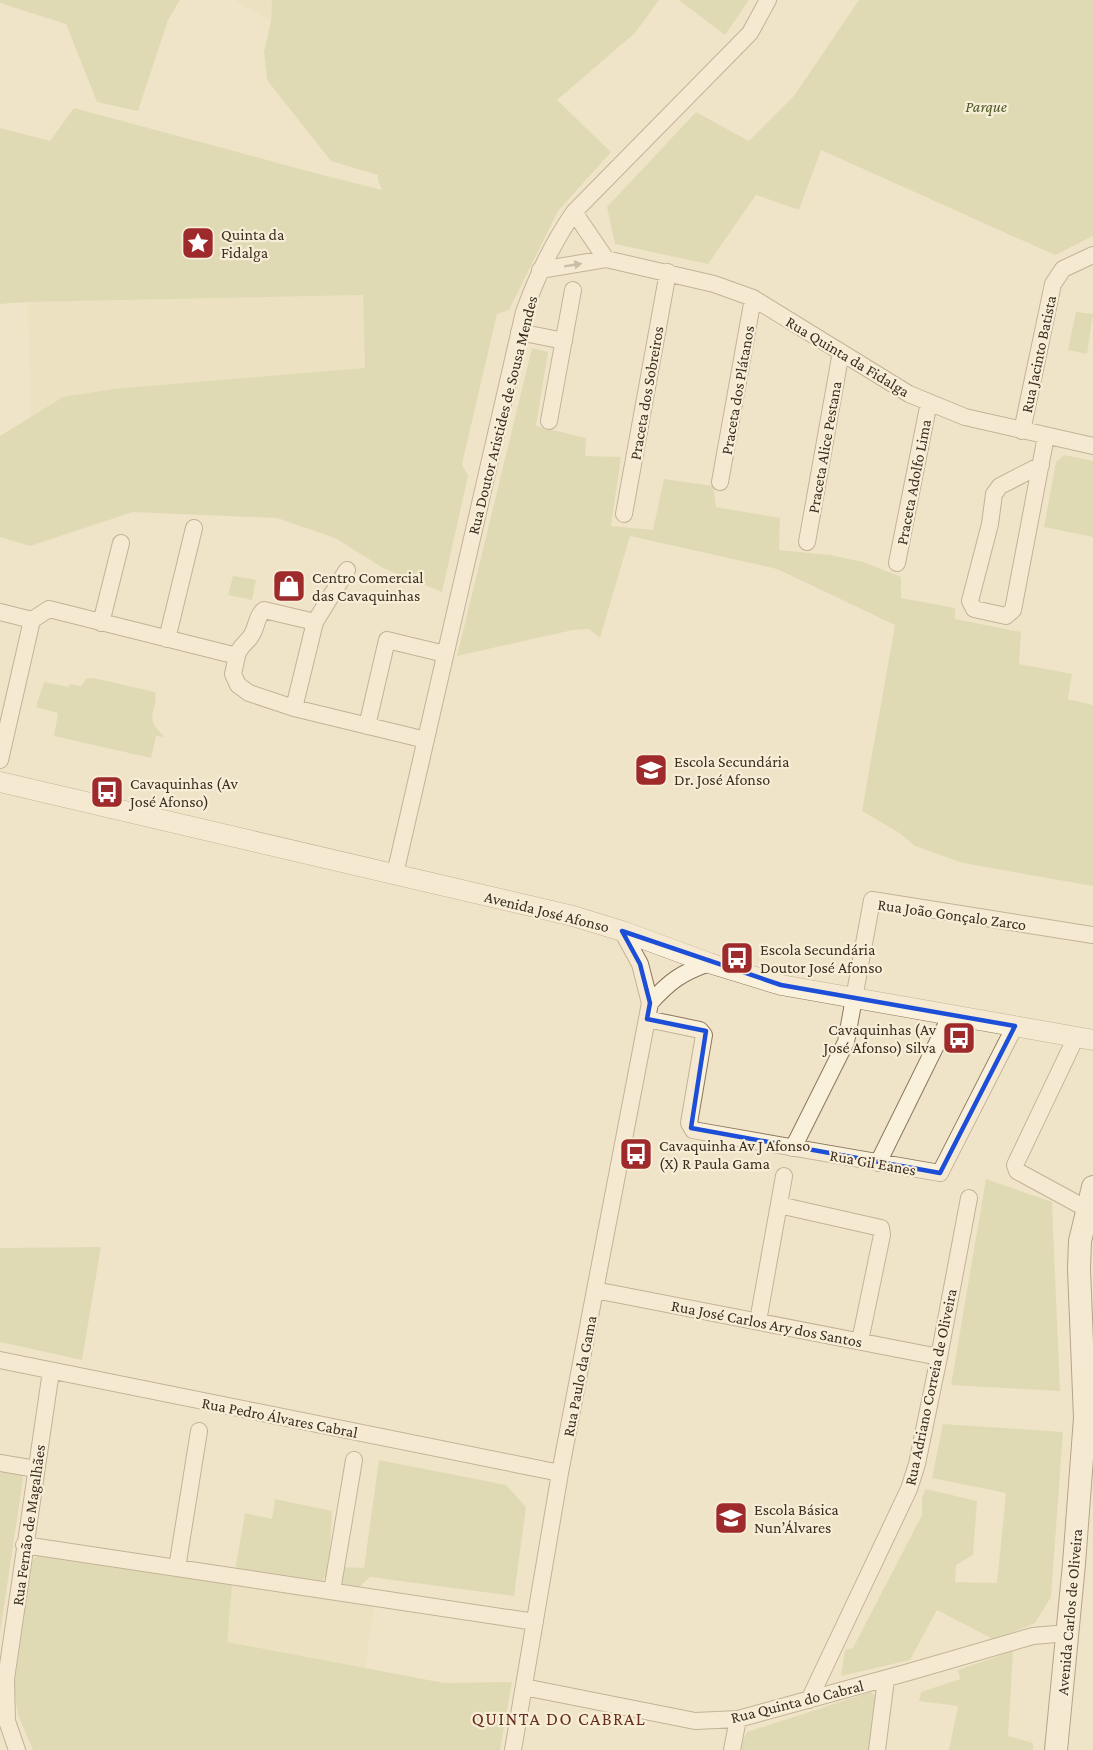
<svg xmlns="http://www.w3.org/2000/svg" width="1093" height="1750" viewBox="0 0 1093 1750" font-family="'Crimson Pro',serif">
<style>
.farmland{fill:#e6deb5}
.green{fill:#c9cf9b}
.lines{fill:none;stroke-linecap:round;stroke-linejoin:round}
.minor-casing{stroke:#8d765c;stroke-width:18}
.tertiary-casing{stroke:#8d765c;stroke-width:21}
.secondary-casing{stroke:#6f573f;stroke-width:24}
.minor{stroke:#faf1dc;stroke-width:16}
.tertiary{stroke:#faf1dc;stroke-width:20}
.secondary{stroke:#faf1dc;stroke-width:22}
.oneway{fill:#9c907e}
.marked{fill:none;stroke:#1d4ed8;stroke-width:4.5;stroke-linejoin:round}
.labels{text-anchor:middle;stroke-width:4.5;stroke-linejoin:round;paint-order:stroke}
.park-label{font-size:16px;font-style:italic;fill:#4d5a26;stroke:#f7eed8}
.poi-label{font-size:16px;fill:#3d2e20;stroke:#f7eed8;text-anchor:start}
.street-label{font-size:16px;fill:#3d2e20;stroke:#f7eed8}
.neighbourhood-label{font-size:18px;letter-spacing:1.5px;fill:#6b2e1e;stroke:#f7eed8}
</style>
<rect width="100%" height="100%" fill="#f0e4c8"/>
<!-- farmland -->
<path class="farmland" d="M236 0H272L271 21 236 1Z
M363 295 365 368 113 389 63 397 31 418 28 302Z
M232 1585 374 1605 365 1669 226 1642Z"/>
<!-- green -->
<path class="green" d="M0 0H180L168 20 138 111 97 102 66 24 0 3Z
M272 0H659L635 33 557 100 611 152 558 211 509 310 497 314 462 464 468 476 442 592 383 568 335 538 277 518 133 512 30 546 0 537V436L63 397 113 389 365 368 363 295 28 302 0 304V128L50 141 74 108 326 176 382 190 378 181V175L331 161 267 80 264 52 271 21Z
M679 0H749L725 35Z
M859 0H1093V236L1055 255 821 150 799 210 756 195 708 264 615 244 607 207 696 112 749 141 794 96Z
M1076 312 1093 314 1087 354 1068 350Z
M532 348 548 352 536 426 586 438 585 456 621 457 611 526 653 530 664 479 713 486 716 507 780 518 779 550 830 555 863 562 901 577V598L955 608V619L1021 632 1019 664 1072 674 1068 699 1093 705V886L963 863 915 846 898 832 862 811 895 625 777 569 630 536 600 638 589 629 573 630 457 656Z
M1064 455 1093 461V537L1044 527 1056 462Z
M233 576 256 580 252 600 228 595Z
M93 678 155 692C158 704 150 712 153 721 154 727 161 733 165 737L156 736 151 758 54 736 58 713 36 707 44 682 68 687 70 684 81 686 86 679Z
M986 1179 1052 1202 1060 1391 951 1385Z
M101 1247 82 1360 0 1342V1248Z
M943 1424 1063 1432 1051 1597 1035 1623 995 1640 937 1610 910 1660 841 1676 845 1650 853 1648 922 1515V1497L926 1489 977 1501 973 1555 956 1565 955 1582 997 1583 1006 1493 932 1478Z
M379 1460 506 1485 526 1507 514 1596 370 1577 357 1589 339 1584 341 1567 364 1568Z
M0 1469 21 1471 23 1479 0 1633Z
M275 1499 332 1511 329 1571 321 1582 235 1570 245 1513 272 1519Z
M37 1556 232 1585 227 1642 444 1683 512 1682 500 1750H33L18 1715 14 1688 31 1561Z
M1013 1651 1008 1736 1033 1743V1750H949L958 1706 919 1701 921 1692 960 1679 958 1670Z
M871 1692 875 1696 868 1750H741L743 1740 747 1732Z"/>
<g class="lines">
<!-- minor casing -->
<g class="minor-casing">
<path id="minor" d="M574 212 606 259
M540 270 606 259 714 284 753 298 909 394 965 417 1093 446
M519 332 564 341
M549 421 573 290
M1022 431 1053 284 1063 269 1093 255
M1041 465 1000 486 994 494 990 524 970 601 974 609 1006 616 1013 610 1046 436
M720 482 753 298
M624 514 668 272
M807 542 841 352
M897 563 929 402
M0 612 32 620
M101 623 121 543
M167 639 194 528
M237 656C239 646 246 644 251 636 257 628 256 616 264 610L315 622 347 570
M294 708 315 622
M367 726 387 640 445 654
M0 760 32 620 49 609 237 656 233 674 238 685 249 693 294 708 426 740
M395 874 524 312C538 274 551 246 574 212L750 33 768 0
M650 1003C670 981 681 973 709 963
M647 1019 700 1030 704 1035 689 1123 693 1130 940 1173 1015 1026
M1076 1037 1015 1165 1017 1171 1087 1209
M793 1148 846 1042 872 900 1093 935
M878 1163 951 1015
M779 1205 881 1228 882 1235 860 1341
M595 1290 939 1357
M758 1321 784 1176
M0 1360 560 1473
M0 1463 36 1469
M24 1545 535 1622
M177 1568 199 1431
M332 1591 354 1460
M524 1687 695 1721 738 1719 909 1672 1033 1636 1067 1633
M809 1700 909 1489 917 1464 939 1357 969 1198
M17 1750 7 1721 6 1679 51 1371
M513 1750 560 1473 650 1003 640 964 622 931
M732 1750 738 1719
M877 1750 886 1679"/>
</g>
<!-- tertiary casing -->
<g class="tertiary-casing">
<path id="tertiary" d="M0 782 573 916 622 931 709 963 781 985 1093 1040"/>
</g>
<!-- secondary casing -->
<g class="secondary-casing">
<path id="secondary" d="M1056 1750 1074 1564 1085 1418 1079 1269 1080 1241 1093 1187"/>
</g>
<!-- minor -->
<use href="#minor" class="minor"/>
<!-- tertiary -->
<use href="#tertiary" class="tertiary"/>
<!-- secondary -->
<use href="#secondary" class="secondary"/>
</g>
<!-- one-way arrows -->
<defs><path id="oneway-solid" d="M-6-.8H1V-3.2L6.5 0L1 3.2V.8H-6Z" transform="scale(1.5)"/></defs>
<use class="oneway" href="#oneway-solid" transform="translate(573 265) rotate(-9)"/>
<!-- marked area -->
<path d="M0 0H1093V1750H0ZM622 931 781 985 1015 1026 940 1173 691 1128 706 1031 647 1019 650 1003 640 964Z" fill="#f0e4c8" fill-opacity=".55" fill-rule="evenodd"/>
<path class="marked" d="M622 931 781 985 1015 1026 940 1173 691 1128 706 1031 647 1019 650 1003 640 964Z"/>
<!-- icons -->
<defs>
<g id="sight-square" transform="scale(1.725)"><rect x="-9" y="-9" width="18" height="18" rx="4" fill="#9e2a2b" stroke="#f7eed8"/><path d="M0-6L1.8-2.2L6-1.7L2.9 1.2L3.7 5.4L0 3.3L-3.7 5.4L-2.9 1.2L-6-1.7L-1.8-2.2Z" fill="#fff"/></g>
<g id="shop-square" transform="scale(1.725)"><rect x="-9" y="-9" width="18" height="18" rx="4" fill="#9e2a2b" stroke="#f7eed8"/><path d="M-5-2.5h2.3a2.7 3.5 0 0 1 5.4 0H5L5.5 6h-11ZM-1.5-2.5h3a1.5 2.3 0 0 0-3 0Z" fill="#fff"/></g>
<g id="school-square" transform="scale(1.725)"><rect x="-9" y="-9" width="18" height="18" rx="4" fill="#9e2a2b" stroke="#f7eed8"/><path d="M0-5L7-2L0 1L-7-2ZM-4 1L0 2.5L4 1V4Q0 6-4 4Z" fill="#fff"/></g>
<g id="bus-square" transform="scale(1.725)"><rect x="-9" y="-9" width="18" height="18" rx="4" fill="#9e2a2b" stroke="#f7eed8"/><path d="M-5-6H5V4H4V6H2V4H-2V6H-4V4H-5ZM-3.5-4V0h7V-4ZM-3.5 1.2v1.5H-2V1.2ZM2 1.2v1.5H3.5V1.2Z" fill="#fff"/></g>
</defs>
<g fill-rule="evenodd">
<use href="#sight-square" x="198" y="243"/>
<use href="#shop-square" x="289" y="586"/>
<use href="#school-square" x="651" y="770"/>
<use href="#bus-square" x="107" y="792"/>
<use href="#bus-square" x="737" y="958"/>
<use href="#bus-square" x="959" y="1038"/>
<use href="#bus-square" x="636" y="1154"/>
<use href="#school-square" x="731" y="1518"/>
</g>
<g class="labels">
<!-- park labels -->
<g class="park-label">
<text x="986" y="112">Parque</text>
</g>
<!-- poi labels -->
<g class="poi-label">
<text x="221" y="240">Quinta da<tspan x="221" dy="18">Fidalga</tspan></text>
<text x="312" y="583">Centro Comercial<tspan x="312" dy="18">das Cavaquinhas</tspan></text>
<text x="674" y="767">Escola Secundária<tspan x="674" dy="18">Dr. José Afonso</tspan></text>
<text x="130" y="789">Cavaquinhas (Av<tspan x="130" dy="18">José Afonso)</tspan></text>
<text x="760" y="955">Escola Secundária<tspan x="760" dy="18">Doutor José Afonso</tspan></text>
<text x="936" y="1035" text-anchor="end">Cavaquinhas (Av<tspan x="936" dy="18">José Afonso) Silva</tspan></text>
<text x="659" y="1151">Cavaquinha Av J Afonso<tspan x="659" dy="18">(X) R Paula Gama</tspan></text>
<text x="754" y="1515">Escola Básica<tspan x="754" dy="18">Nun’Álvares</tspan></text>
</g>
<!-- street labels -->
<g class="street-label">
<text transform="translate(1038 354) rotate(-78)" y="6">Rua Jacinto Batista</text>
<text transform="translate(848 356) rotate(31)" y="6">Rua Quinta da Fidalga</text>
<text transform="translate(737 390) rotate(-80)" y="6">Praceta dos Plátanos</text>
<text transform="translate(646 393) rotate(-80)" y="6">Praceta dos Sobreiros</text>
<text transform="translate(502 415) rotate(-76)" y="6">Rua Doutor Aristides de Sousa Mendes</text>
<text transform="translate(824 447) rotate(-80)" y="6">Praceta Alice Pestana</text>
<text transform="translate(913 482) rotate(-79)" y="6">Praceta Adolfo Lima</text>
<text transform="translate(547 911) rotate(14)" y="6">Avenida José Afonso</text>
<text transform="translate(952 914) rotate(8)" y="6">Rua João Gonçalo Zarco</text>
<text transform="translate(873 1162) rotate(10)" y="6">Rua Gil Eanes</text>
<text transform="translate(767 1323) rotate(11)" y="6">Rua José Carlos Ary dos Santos</text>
<text transform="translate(579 1376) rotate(-79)" y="6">Rua Paulo da Gama</text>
<text transform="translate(930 1387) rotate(-78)" y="6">Rua Adriano Correia de Oliveira</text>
<text transform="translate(280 1417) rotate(11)" y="6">Rua Pedro Álvares Cabral</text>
<text transform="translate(28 1525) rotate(-82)" y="6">Rua Fernão de Magalhães</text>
<text transform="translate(1069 1612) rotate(-85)" y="6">Avenida Carlos de Oliveira</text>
<text transform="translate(797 1701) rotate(-14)" y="6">Rua Quinta do Cabral</text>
</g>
<!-- neighbourhood labels -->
<g class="neighbourhood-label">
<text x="559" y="1725">QUINTA DO CABRAL</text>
</g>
</g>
</svg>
